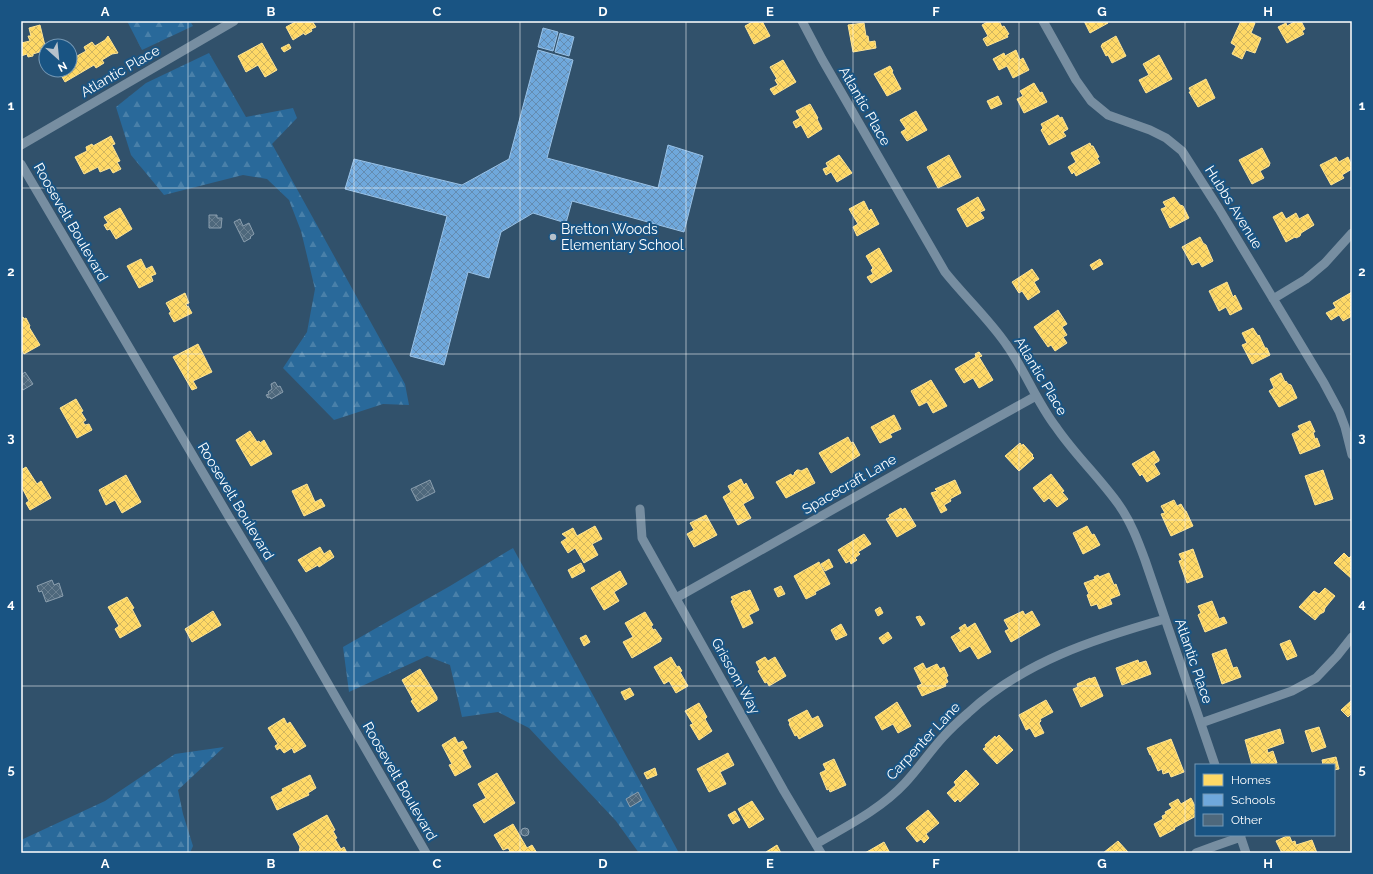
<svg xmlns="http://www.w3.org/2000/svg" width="1373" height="874" viewBox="0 0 1373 874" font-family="Raleway,sans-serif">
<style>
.forest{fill:url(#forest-firs)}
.homes{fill:url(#homes-cross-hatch);stroke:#ffe494}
.schools{fill:url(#schools-cross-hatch);stroke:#9ac2e6}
.building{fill:url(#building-cross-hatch);stroke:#8b9faf}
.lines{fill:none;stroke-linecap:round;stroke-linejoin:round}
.minor{stroke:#778ea1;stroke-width:9}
.grid{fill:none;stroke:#fff;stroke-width:1;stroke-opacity:0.55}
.poi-dot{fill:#b7c2cb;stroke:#195483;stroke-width:1.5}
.labels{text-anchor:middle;stroke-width:4;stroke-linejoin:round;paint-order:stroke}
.street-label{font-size:14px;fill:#fff;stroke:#195483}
.poi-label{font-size:14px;fill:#fff;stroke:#195483;text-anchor:start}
.neatline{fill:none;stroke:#fff;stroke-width:1.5}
.grid-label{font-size:13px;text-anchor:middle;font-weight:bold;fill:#fff}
</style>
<defs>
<pattern id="forest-firs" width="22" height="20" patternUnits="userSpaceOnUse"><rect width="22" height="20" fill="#29699a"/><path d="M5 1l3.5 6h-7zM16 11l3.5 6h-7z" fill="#4980a9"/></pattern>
<pattern id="homes-cross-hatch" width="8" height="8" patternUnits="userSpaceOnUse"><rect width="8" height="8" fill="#ffd966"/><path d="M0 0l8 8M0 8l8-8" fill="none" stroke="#d2b660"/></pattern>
<pattern id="schools-cross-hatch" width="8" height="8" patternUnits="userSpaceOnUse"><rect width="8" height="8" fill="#6fa8dc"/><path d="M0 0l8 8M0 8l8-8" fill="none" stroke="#648cb1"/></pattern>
<pattern id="building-cross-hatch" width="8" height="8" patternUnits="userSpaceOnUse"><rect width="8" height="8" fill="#4e687c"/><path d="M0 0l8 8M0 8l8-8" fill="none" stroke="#697f90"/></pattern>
</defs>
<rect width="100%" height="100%" fill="#31516b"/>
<!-- forest -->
<path class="forest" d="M127 21H190L193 26 142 50Z
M209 53 246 117 293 108 297 118 272 144 405 384 409 405 383 404 334 420 283 368 307 332 315 289 301 231 289 200 267 179 243 175 164 195 131 155 116 107 146 83Z
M513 548 679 853H639L616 821 529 728 498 712 462 717 450 665 427 656 349 692 343 647 450 586Z
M224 747 178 790 183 814 193 846 190 853H21V840L105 801 175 754Z"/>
<!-- homes -->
<path class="homes" d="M297 21H312L316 27 311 29 312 31 305 35 304 33 293 40 286 27Z
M754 21H762L770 36 754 44 745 26Z
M989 21H999L1002 27 1004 26 1009 34 1007 35 1008 37 987 46 983 39 988 36 982 25Z
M1084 21H1107L1108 23 1090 33Z
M1241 21H1250L1255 23 1251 33 1261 38 1255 53 1246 50 1242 59 1232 54 1236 46 1231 43Z
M1296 21H1301L1305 29 1302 31 1304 34 1287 43 1278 27 1286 23 1287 26Z
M864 23 866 36H868L869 42 875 41 876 48 853 52 848 25Z
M40 25 46 50 33 54V56L28 57 27 54 21 56V43L30 41 28 36H31L29 28Z
M108 36 118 53 112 54 102 60 104 63 96 68 94 65 65 82 58 70H70V60L86 51 84 47 92 42 95 46 105 40Z
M1116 36 1126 56 1112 63 1108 55 1106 56 1101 46 1102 45V44Z
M262 43 277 70 265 77 258 65 246 72 238 56Z
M289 44 291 48 284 52 281 48Z
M1016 50 1020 60 1023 58 1029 70 1013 78 1007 66 999 70 993 59 1004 53 1005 56Z
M1159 55 1172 79 1146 93 1139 80 1149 75 1143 64Z
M783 60 796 82 774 95 770 89 778 85 775 80 777 79 770 67Z
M890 66 893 71 892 72 901 89 887 96 874 74Z
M1206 79 1215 98 1198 107 1189 92H1191L1189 88Z
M1034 83 1040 93 1042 92 1047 102 1024 113 1017 99 1023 96 1020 91Z
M998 96 1002 104 991 109 987 101Z
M810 104 818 118 817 119 822 129 808 138 801 125 796 128 793 122 800 118 796 111Z
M916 111 927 130 907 141 901 132 906 129 900 120Z
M1058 115 1060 118 1062 117 1068 129 1063 132 1066 136 1049 145 1041 130 1043 128 1041 124Z
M111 136 115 144 112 145 120 161 117 162 121 169 113 173 110 168 100 172 98 167 84 174 75 157 87 151 86 147 92 144 93 146Z
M1090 143 1091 146H1093L1099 157 1097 158 1100 163 1076 176 1074 172 1072 174 1068 167 1076 162 1071 153Z
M1262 148 1270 163 1269 166 1260 171 1264 178 1252 184 1239 160Z
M839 155 852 173 837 182 831 172 826 175 823 169 828 167 826 163Z
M949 155 961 177 938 188 927 167Z
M1336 157 1339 162 1348 157 1352 166V169L1342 175 1344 178 1331 185 1320 165Z
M978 197 985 210 980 212 984 218 967 227 957 209Z
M1174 197 1180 205 1183 206 1189 218 1170 228 1161 209 1166 207 1163 202Z
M864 201 869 211 871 209 879 224 857 236 853 227 858 224 849 209Z
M120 208 132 229 116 239 110 229 107 230 104 225 108 223 104 217Z
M1282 212 1286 219 1296 213 1299 219 1308 214 1314 225 1301 233 1300 236 1296 238 1295 237 1286 242 1273 217Z
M1200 237 1203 243 1206 245 1213 261 1202 267 1199 262 1192 265 1182 247Z
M879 248 892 271 871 283 867 277 873 274 871 270 873 268 866 256Z
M141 259 146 269 152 266 156 274 151 276 153 281 139 288 127 266Z
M1100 259 1103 264 1093 270 1090 265Z
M1032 269 1039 279 1034 282 1040 292 1028 300 1022 291 1019 293 1012 282Z
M1227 282 1233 297 1235 295 1242 309 1230 315 1226 307 1219 311 1209 291Z
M1352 292V316L1343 321 1339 315 1331 320 1326 313 1336 308 1333 303Z
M185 293 189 303 186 304 187 307 188 306 192 313 174 322 169 313 171 312 166 303Z
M1058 310 1067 324 1062 327 1067 335 1063 337 1067 343 1055 351 1051 345 1048 347 1034 327Z
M23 317 24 319 26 318 30 326 29 327 40 345 24 354 21 348V318Z
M1253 328 1258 336 1259 335 1265 348H1267L1270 355 1252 364 1242 345 1247 343 1242 333Z
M198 344 212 372 193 381 197 388 192 390 173 357Z
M979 352 982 356 979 357 993 380 979 388 973 378 964 383 955 369 976 357 975 354Z
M1281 373 1285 382 1286 381 1288 384 1291 385 1297 398 1279 407 1269 391 1274 388 1270 379Z
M931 380 947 406 933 413 927 402 919 406 911 391Z
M76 399 83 411 81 412 86 420 83 422 85 425 89 424 92 430 77 438 60 408Z
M894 415 901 429 890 434 892 437 880 443 871 427Z
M1310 421 1315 432H1313L1315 439 1317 438 1320 446 1300 454 1292 434 1300 430 1298 426Z
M250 431 257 442 259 441 260 443 264 440 272 454 251 466 236 440Z
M848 437 851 443 853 442 860 455 831 473 819 453Z
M1020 443 1022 446 1023 444 1033 455 1032 456 1034 458 1019 471 1005 456Z
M1154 451 1159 459V461L1154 464 1160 474 1147 482 1142 474 1140 476 1132 464Z
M26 467 37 484 41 481 51 498 30 510 26 503 29 501 21 486V470Z
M807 468 815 483 786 498 776 482 791 474 792 476 795 474 794 473 797 470H799L801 471Z
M1323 470 1333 499 1315 505 1305 476Z
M1051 474 1064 491 1062 492 1068 499 1057 507 1049 498 1044 502 1033 488Z
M126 475 141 502 122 513 115 500 106 505 99 490Z
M741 479 744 485 746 483 754 498 743 504 751 518 738 525 723 497 731 492 728 486Z
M955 480 961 493 950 499 951 501 944 505 947 510 941 513 931 493 937 491 935 489Z
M307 484 315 502 321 499 325 506 304 516 292 491Z
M1174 500 1177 506 1181 504 1185 511H1186L1193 526 1171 536 1161 514 1165 513 1161 506Z
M901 508 902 510 905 508 916 526 897 537 886 519 890 517 889 515Z
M706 515 717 535 694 547 687 534 694 530 690 523Z
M595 526 602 539 592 544 598 555 584 563 575 548 568 553 561 542 567 538 562 534 573 528 577 536Z
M1087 526 1092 535 1094 534 1100 545 1083 554 1073 533Z
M864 534 871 544 858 552 860 554 855 558 857 560 851 564 850 561 846 563 838 550Z
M320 547 324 554 330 550 334 557 319 567 318 565 306 572 298 560Z
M1193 549 1203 577 1187 583 1179 561 1182 560 1179 554Z
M1344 553 1349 558 1352 555V579L1334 563Z
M829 559 833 567 825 571 821 564Z
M819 562 830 584 815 592 816 594 806 599 794 576Z
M581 563 585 571 572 578 568 570Z
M620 571 627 584 614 592 619 601 604 610 591 588Z
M1109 573 1114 585 1116 584 1120 595 1110 599 1112 604 1099 609 1097 604 1091 606 1087 595 1089 594 1084 583 1095 579 1094 577 1098 575 1099 577Z
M781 586 785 594 778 597 774 589Z
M1325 588 1335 596 1325 608 1324 612 1320 614 1315 620 1299 607 1314 591 1319 594Z
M750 590 759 610 749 615 753 623 743 628 731 601 733 600 731 597 745 591V592Z
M127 597 134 608 132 609 141 626 120 638 115 629 119 626 108 607Z
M1212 601 1219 619 1224 617 1227 623 1205 632 1198 615 1201 613 1198 606Z
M880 607 883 613 878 616 875 610Z
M213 611 221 625 192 642 185 629Z
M1023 611 1025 615 1032 611 1040 625 1011 642 1005 631 1009 629 1004 620Z
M645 612 653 625 651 626 653 630 655 629 662 639H660L661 641 632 658 623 642 633 637 625 623Z
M920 616 925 624 921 626 916 617Z
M975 623 991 652 978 659 970 646 960 652 951 637 961 631 959 628 965 624 967 628Z
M841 624 847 635 836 640 831 630Z
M888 632 892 638 883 644 879 638Z
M586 635 590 642 584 646 580 638Z
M1290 640 1297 656 1287 660 1280 644Z
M1226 649 1233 668 1237 667 1241 677 1222 684 1212 654Z
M671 657 677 667 679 666 682 671 680 672 688 686 676 693 669 681 664 684 654 667Z
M765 657 768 661 775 657 786 676 769 686 767 682 765 683 758 671 760 670 756 662Z
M1138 660 1139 663 1146 661 1151 674 1122 685 1116 668Z
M923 663 926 669 937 664 940 669 944 667 948 676 946 677 948 682 945 684 946 686 922 696 917 686 922 684 914 668Z
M420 669 437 697V700L418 712 411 701 413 700 402 680Z
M1095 677 1103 696 1081 707 1073 689 1078 687 1077 684 1090 678V679Z
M630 688 634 695 625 700 621 692Z
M1046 700 1053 712 1040 719 1041 721 1039 723 1044 733 1035 737 1030 728 1026 730 1019 715Z
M1352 700V713L1348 717 1341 710Z
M897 702 911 726 898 733 893 724 882 730 875 717Z
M699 703 707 717 705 719 712 731 699 740 690 725 693 724 685 711Z
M807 710 812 719 818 716 823 726 799 739 797 735 795 736 789 724 790 723 788 720Z
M284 718 287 724 290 722 306 746 294 753 292 748 284 753 280 748 277 750 275 746 278 744 268 728Z
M1319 727 1326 747 1312 752 1305 731Z
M1280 729 1284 743 1267 749 1268 753 1273 751 1277 763 1269 765H1252L1245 740Z
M999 735 1013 750 997 764 983 749 986 747 985 745 995 736 996 738Z
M455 737 458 743 463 741 467 748 462 750 471 767 455 776 449 765 452 764 442 745Z
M1171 739 1184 772 1171 777 1169 772 1163 774 1162 769 1158 771 1151 755H1150L1147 748Z
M728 753 734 765 720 772 726 784 709 792 697 769Z
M1336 757 1339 769 1334 770V765H1323L1322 760Z
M834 759 846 785 830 792 829 789 827 790 820 773 826 770 823 764Z
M655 768 657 775 647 779 644 773Z
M966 770 979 784 960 802 958 799 955 802 947 793 956 785 954 782Z
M497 773 515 803 484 823 473 805 486 798 478 784Z
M310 775 316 788 308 793 309 795 277 810 271 797 283 791 282 789Z
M1191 798 1196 808V816L1174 828 1175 829 1160 837 1154 824 1163 819 1162 816 1166 814 1165 812 1172 808 1169 804 1178 799 1181 804Z
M752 801 764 819 749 828 738 809Z
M928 810 939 823 926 834 929 838 924 843 921 839 917 842 906 828Z
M735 811 740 820 733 824 728 815Z
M327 815 335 830 333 831 337 838 335 839 341 849 344 847 347 853H299L300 847 293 834Z
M513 824 527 848 532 845 537 853H507L510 851 508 848 503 850 494 835Z
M1289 835 1292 842 1295 841 1296 845 1312 840 1317 853H1282L1276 841Z
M1118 841 1128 852 1103 853Z
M884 842 890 853H865Z
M777 845 781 853H765L766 852Z"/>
<!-- schools -->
<path class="schools" d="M543 28 558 32 553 51 538 47Z
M560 33 574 37 569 56 555 52Z
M538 50 573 60 547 158 658 188 668 145 703 156 684 232 572 201 566 223 533 213 501 232 489 278 468 272 444 365 410 356 447 216 345 189 354 159 462 185 509 159Z"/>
<!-- building -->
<path class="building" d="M209 215H217V218H222L221 228H209Z
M240 219 243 226 249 223 254 234 250 237 251 238 244 242 234 222Z
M25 372 33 384 23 390 21 387V375Z
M275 382 278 387 280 386 283 392 271 399 270 397 268 398 266 395 269 394 268 392 272 389 271 384Z
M430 480 435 492 417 501 411 489Z
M52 580 54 585 59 583 63 596 46 602 42 591 39 592 37 586Z
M638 792 642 800 630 807 626 799Z
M521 832a4 4 0 1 1 8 0a4 4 0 1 1-8 0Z"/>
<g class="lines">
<!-- minor -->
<path class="minor" d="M802 21 822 59 945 272C964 296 988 318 1006 344 1025 370 1036 401 1056 427 1075 455 1100 478 1119 505 1131 522 1138 541 1145 560L1215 765
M1043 21 1076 80 1091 101 1108 115 1150 130 1166 138 1182 151 1219 209 1324 383 1339 411 1345 427 1352 455
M21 145 234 21
M21 164 229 517 294 625 426 853
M1273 299 1306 279 1325 263 1352 233
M640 509 642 538 784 791 821 853
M676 598 910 466 1036 396
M1201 723 1292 691 1316 678 1337 656 1352 637
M1240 835 1246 853
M816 844C847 826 881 809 905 783 919 768 930 751 944 736 951 728 960 720 968 713 1023 662 1094 639 1165 619
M1196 853 1215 846 1241 837"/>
</g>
<!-- grid -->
<path class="grid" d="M188 21V853M354 21V853M520 21V853M686 21V853M853 21V853M1019 21V853M1185 21V853M21 188H1352M21 354H1352M21 520H1352M21 686H1352"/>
<!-- markers -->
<circle class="poi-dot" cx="553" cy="237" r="4"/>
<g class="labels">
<!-- street labels -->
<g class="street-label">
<text transform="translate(120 71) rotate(-30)" y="5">Atlantic Place</text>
<text transform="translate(865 106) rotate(60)" y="5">Atlantic Place</text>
<text transform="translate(1234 207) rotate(58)" y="5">Hubbs Avenue</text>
<text transform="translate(71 222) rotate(60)" y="5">Roosevelt Boulevard</text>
<text transform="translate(1041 376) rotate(59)" y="5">Atlantic Place</text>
<text transform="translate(849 484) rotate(-30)" y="5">Spacecraft Lane</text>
<text transform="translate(236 501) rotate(59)" y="5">Roosevelt Boulevard</text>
<text transform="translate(1194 661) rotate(71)" y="5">Atlantic Place</text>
<text transform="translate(736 676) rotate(61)" y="5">Grissom Way</text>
<text transform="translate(923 741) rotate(-47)" y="5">Carpenter Lane</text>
<text transform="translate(400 781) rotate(60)" y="5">Roosevelt Boulevard</text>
</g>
<!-- poi labels -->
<g class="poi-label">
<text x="561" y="234">Bretton Woods<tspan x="561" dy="16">Elementary School</tspan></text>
</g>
</g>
<!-- border -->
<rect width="1373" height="874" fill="none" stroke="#195483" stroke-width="44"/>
<!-- legend -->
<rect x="1195" y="764" width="140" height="72" fill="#195483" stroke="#7598b5"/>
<rect x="1203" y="774" width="20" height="12" fill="#ffd966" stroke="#7598b5"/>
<text x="1231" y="784" font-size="12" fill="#ffffff">Homes</text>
<rect x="1203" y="794" width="20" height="12" fill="#6fa8dc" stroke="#7598b5"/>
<text x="1231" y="804" font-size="12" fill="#ffffff">Schools</text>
<rect x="1203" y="814" width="20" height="12" fill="#4e687c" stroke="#7598b5"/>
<text x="1231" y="824" font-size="12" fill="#ffffff">Other</text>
<!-- north arrow -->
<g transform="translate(58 58) rotate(153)"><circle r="19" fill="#195483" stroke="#7598b5"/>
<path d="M0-3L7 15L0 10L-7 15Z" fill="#b7c2cb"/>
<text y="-6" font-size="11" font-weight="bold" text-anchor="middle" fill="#ffffff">N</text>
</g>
<rect x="22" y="22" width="1329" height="830" class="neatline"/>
<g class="grid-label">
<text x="105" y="16">A</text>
<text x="271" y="16">B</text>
<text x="437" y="16">C</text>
<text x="603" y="16">D</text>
<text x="770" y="16">E</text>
<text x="936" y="16">F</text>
<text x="1102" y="16">G</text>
<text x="1268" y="16">H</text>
<text x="11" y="110">1</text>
<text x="1362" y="110">1</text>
<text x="11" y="276">2</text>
<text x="1362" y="276">2</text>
<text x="11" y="442">3</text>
<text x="1362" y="442">3</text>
<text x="11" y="608">4</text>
<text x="1362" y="608">4</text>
<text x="11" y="774">5</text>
<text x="1362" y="774">5</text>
<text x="105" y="868">A</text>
<text x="271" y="868">B</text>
<text x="437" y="868">C</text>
<text x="603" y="868">D</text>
<text x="770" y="868">E</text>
<text x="936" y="868">F</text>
<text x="1102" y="868">G</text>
<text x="1268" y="868">H</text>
</g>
</svg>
